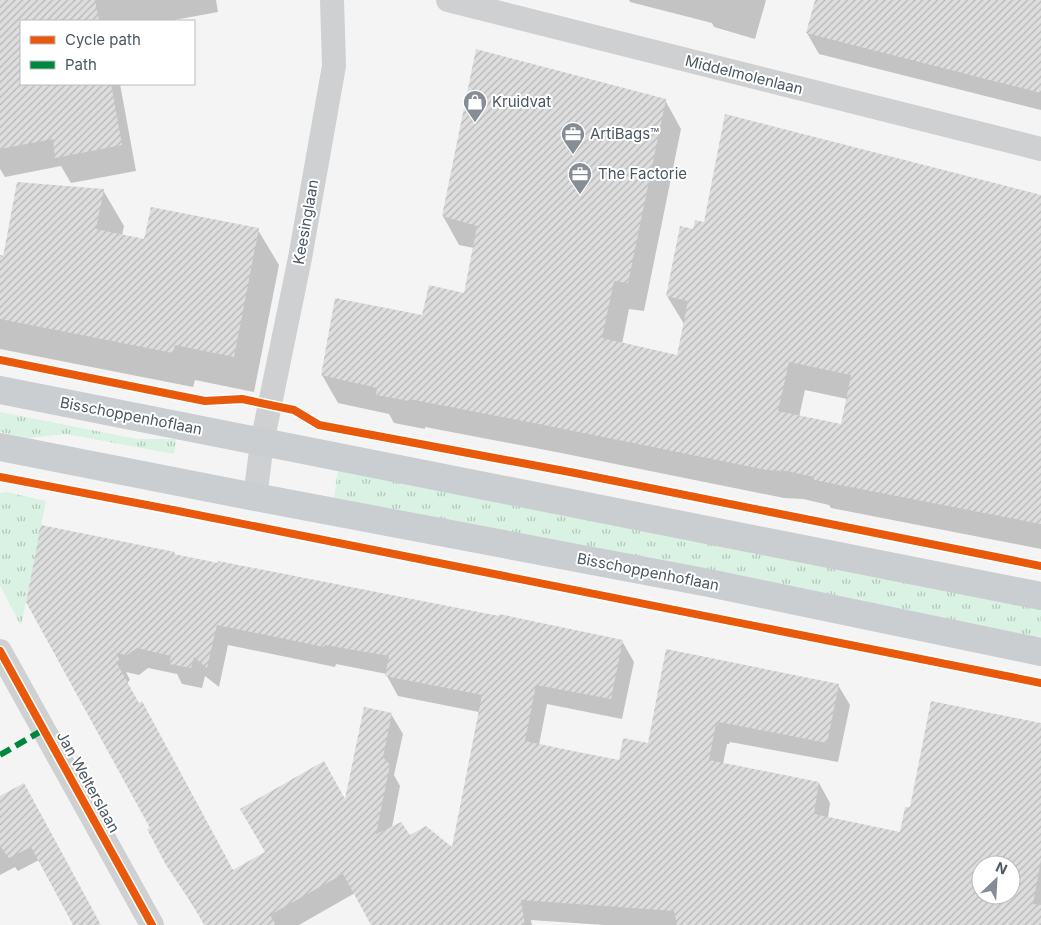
<svg xmlns="http://www.w3.org/2000/svg" width="1041" height="925" viewBox="0 0 1041 925" font-family="Inter,sans-serif">
<style>
.grass{fill:url(#grass-tufts)}
.shadow{fill:#0003;fill-rule:evenodd}
.building{fill:url(#building-hatch);fill-rule:evenodd}
.lines{fill:none;stroke-linecap:round;stroke-linejoin:round}
.minor{stroke:#ced0d2;stroke-width:24}
.primary{stroke:#caced1;stroke-width:28}
.quiet{stroke:#00873e;stroke-width:6;stroke-dasharray:12 6;stroke-linecap:butt}
.cycleway-casing{stroke:#fff;stroke-width:11}
.cycleway{stroke:#e8590c;stroke-width:8}
.labels{text-anchor:middle;stroke-width:4;stroke-linejoin:round;paint-order:stroke}
.street-label{font-size:15px;fill:#4a5661;stroke:#fff}
.poi-label{font-size:15px;fill:#4a5661;stroke:#fff;text-anchor:start}
</style>
<defs>
<pattern id="grass-tufts" width="24" height="20" patternUnits="userSpaceOnUse" patternTransform="scale(1.25)"><rect width="24" height="20" fill="#d9f2e3"/><path d="M3 7l-1-3M5 7V3M7 7l1-3M15 17l-1-3M17 17v-4M19 17l1-3" fill="none" stroke="#b2c7bb"/></pattern>
<pattern id="building-hatch" width="6" height="6" patternUnits="userSpaceOnUse" patternTransform="scale(1.25)"><rect width="6" height="6" fill="#ddddde"/><path d="M-1 1l2-2M0 6l6-6M5 7l2-2" fill="none" stroke="#b5b6b7"/></pattern>
</defs>
<rect width="100%" height="100%" fill="#f4f4f4"/>
<!-- grass -->
<path class="grass" d="M0 412 137 439H176L174 454 66 434 27 438 0 432Z
M338 469 1041 607V638L334 498Z
M6 492 46 501 21 626 0 585V493Z"/>
<!-- shadow -->
<path class="shadow" d="M0 0H216L218 12 169 21H21V84H120L136 171 71 183 61 166 5 177 0 169Z
M629 0H766L755 39 714 27 712 23 630 2Z
M816 0H1041V110L819 54 807 33Z
M665 100 681 129 644 311 629 309 622 344 678 356 684 324 667 296 693 230 705 223 1041 196V549L831 508 829 505 803 499 784 498 556 452 425 427V429L394 423 389 414 338 403 322 375 423 317 465 295 474 248 459 245 443 216ZM805 390 847 399 842 426 799 417Z
M103 190 124 226 122 236 145 240 258 230 279 265 254 392 195 380 193 387 0 349V255L4 256Z
M174 553 176 556 622 641 634 662 622 719 547 704 539 745 620 761 649 744 667 651 838 685 850 705 838 762 730 742 729 744H727L723 764 819 783 830 803 828 818 901 834 911 809 1041 724V925H604L531 920 532 925H373L355 893 299 925H205L180 885 151 828 27 602ZM228 645 335 667 336 664 387 674V676L398 696 479 712 453 850 410 837 392 827 400 786 394 775 403 734 391 714 346 802 266 853 233 871 127 683 130 680 126 672 139 675 148 668 177 674 182 684 202 688 205 676 219 687ZM981 865H1011V895H981Z
M0 797 100 925H74L39 860 18 871 15 867 0 875Z"/>
<!-- building -->
<path class="building" d="M0 0H95L99 21H21V84H111L122 145 55 158 53 139 0 149Z
M815 0H1041V93L806 33Z
M476 49 666 99 628 283 614 281 602 338 677 355 688 301 666 296 680 226 693 229 695 220 704 222 725 114 1041 195V524L814 480V477L786 471 767 470 539 424 409 399V401L376 395 377 388 321 375 335 298 422 315 429 285 464 293 477 226 442 216ZM789 362 851 375 841 424 778 411Z
M17 182 104 189 96 229 144 239 151 207 259 228 234 357 175 345 173 353 0 319V256L3 257Z
M41 525 175 552 174 554 218 563V561L499 616V614L623 640 611 699 536 685 525 741 568 750 619 760 623 738 648 743 666 649 839 684 827 743 719 722 718 725 716 724 709 760 819 782 814 814 900 832 905 807H910L931 701 1041 723V860L1033 904 1041 905V925H677L674 911 521 900 525 925H371L343 874 270 915 276 925H204L189 897 188 898 166 865 147 829 150 828 26 602ZM217 625 324 647 325 645 389 656 385 676 482 695 452 847 426 826 410 835 401 822 376 834 390 765 383 757 392 713 364 707 345 799 324 761 240 809 265 852 233 870 142 701 139 703 116 662 120 660 116 653 127 655 137 648 171 656 169 664 191 668 194 657 207 668ZM981 865H1011V895H981Z
M24 783 69 866 101 925H73L31 847 9 858 0 846V796Z"/>
<g class="lines">
<!-- minor -->
<path class="minor" d="M448 0 1041 149
M255 497 262 443 300 258 334 66 332 0
M0 651 152 925"/>
<!-- primary -->
<path class="primary" d="M0 390 1041 596
M0 447 255 497 709 583 1041 652"/>
<!-- quiet -->
<path class="quiet" d="M0 755 43 730"/>
<!-- cycleway casing -->
<g class="cycleway-casing">
<path id="cycleway" d="M0 360 205 401 242 399 294 410 319 425 575 473 1041 566
M0 477 173 510 1041 683
M0 651 152 925"/>
</g>
<!-- cycleway -->
<use href="#cycleway" class="cycleway"/>
</g>
<!-- icons -->
<defs>
<g id="shop-pin" transform="scale(1.25)"><path d="M0 17L-7.5 6A9.5 9.5 0 1 1 7.5 6Z" fill="#868d94" stroke="#fff"/><path d="M-5-2.5h2.3a2.7 3.5 0 0 1 5.4 0H5L5.5 6h-11ZM-1.5-2.5h3a1.5 2.3 0 0 0-3 0Z" fill="#fff"/></g>
<g id="office-pin" transform="scale(1.25)"><path d="M0 17L-7.5 6A9.5 9.5 0 1 1 7.5 6Z" fill="#868d94" stroke="#fff"/><path d="M-6-3h4V-5.5h4V-3h4V5H-6ZM-1-4.5V-3h2v-1.5ZM-6 0V1H6V0Z" fill="#fff"/></g>
</defs>
<g fill-rule="evenodd">
<use href="#shop-pin" x="475" y="102"/>
<use href="#office-pin" x="573" y="134"/>
<use href="#office-pin" x="580" y="174"/>
</g>
<g class="labels">
<!-- street labels -->
<g class="street-label">
<text transform="translate(744 75) rotate(14)" y="5">Middelmolenlaan</text>
<text transform="translate(306 222) rotate(-80)" y="5">Keesinglaan</text>
<text transform="translate(131 416) rotate(11)" y="5">Bisschoppenhoflaan</text>
<text transform="translate(648 572) rotate(11)" y="5">Bisschoppenhoflaan</text>
<text transform="translate(88 782) rotate(61)" y="5">Jan Welterslaan</text>
</g>
<!-- poi labels -->
<g class="poi-label">
<text x="492" y="107">Kruidvat</text>
<text x="590" y="139">ArtiBags™</text>
<text x="598" y="179">The Factorie</text>
</g>
</g>
<!-- legend -->
<rect x="20" y="20" width="175" height="65" fill="#ffffff" stroke="#b7bbc0"/>
<rect x="30" y="36" width="25" height="8" fill="#e8590c" stroke="#b7bbc0"/>
<text x="65" y="45" font-size="15" fill="#4a5661">Cycle path</text>
<rect x="30" y="61" width="25" height="8" fill="#00873e" stroke="#b7bbc0"/>
<text x="65" y="70" font-size="15" fill="#4a5661">Path</text>
<!-- north arrow -->
<g transform="translate(996 880) rotate(25)"><circle r="24" fill="#ffffff" stroke="#b7bbc0"/>
<path d="M0-4L9 19L0 12L-9 19Z" fill="#868d94"/>
<text y="-8" font-size="14" font-weight="bold" text-anchor="middle" fill="#4a5661">N</text>
</g>
</svg>
